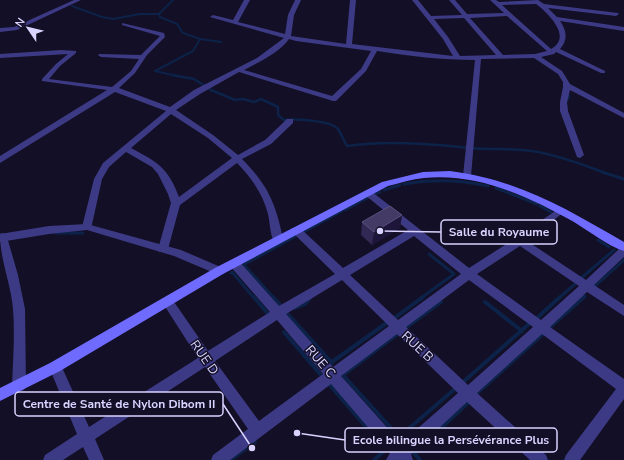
<svg xmlns="http://www.w3.org/2000/svg" width="624" height="460" viewBox="0 0 624 460" font-family="'Nunito Sans',sans-serif">
<style>
.lines{fill:none;stroke-linecap:round;stroke-linejoin:round}
.stream-far3{stroke:#0c2248;stroke-width:2}
.stream-far2{stroke:#0c2248;stroke-width:2.5}
.stream-far1{stroke:#0c2248;stroke-width:3}
.stream{stroke:#0c2248;stroke-width:4}
.minor{fill:#3d3a85;fill-rule:evenodd}
.tertiary{fill:#3d3a85;fill-rule:evenodd}
.secondary{fill:#6f6bff;fill-rule:evenodd}
.wall{fill:#312854}
.shaded-wall{fill:#1d163a}
.building{fill:#433a66;stroke:#5a527e}
.labels{text-anchor:middle;stroke-width:3;stroke-linejoin:round;paint-order:stroke}
.near-street-label{font-size:13px;fill:#d9d4ff;stroke:#130f26}
.leader{fill:none;stroke:#d9d4ff;stroke-width:1.5}
.callout-dot{fill:#d9d4ff;stroke:#130f26;stroke-width:1.5}
.callout{fill:#130f26;stroke:#d9d4ff;stroke-width:1.5}
.callout-label{font-size:12px;text-anchor:middle;font-weight:bold;fill:#d9d4ff}
</style>
<rect width="100%" height="100%" fill="#130f26"/>
<g class="lines">
<!-- stream-far3 -->
<path class="stream-far3" d="M173 0 159 14 160 17 177 24 182 32 186 34 200 39 221 42
M72 6 102 17 113 19 140 14H159
M177 76 155 71 193 51 200 39"/>
<!-- stream-far2 -->
<path class="stream-far2" d="M172 75 194 79 211 90 235 100 243 99 254 102 261 99 278 107V115L284 120C295 119 330 120 338 129 341 134 344 141 347 146 389 140 429 144 471 148 492 150 512 148 532 151 557 155 582 164 605 173
M567 101 569 96"/>
<!-- stream-far1 -->
<path class="stream-far1" d="M602 172 624 179
M404 184C432 179 460 180 488 186
M496 188 537 204
M384 190 400 185
M374 194 380 192
M540 206 551 212
M345 210 369 197
M56 233H83
M598 240 609 247
M243 265 342 211
M244 265 274 298
M231 273 232 272 254 298
M580 279 614 250
M593 288 624 260
M421 298 454 274 429 254
M559 298 575 284
M583 298 585 296"/>
<!-- stream -->
<path class="stream" d="M254 297 269 315
M273 297 281 306
M485 302 522 331
M295 308 305 304 310 298
M285 311 332 363
M537 318 560 297
M393 319 423 297
M550 327 584 297
M404 329 441 302
M284 332 320 374
M332 362 388 322
M342 374 400 438
M343 375 399 333
M328 383 386 450
M462 383 530 323
M475 395 545 332
M399 437 456 388
M413 452 420 460
M414 453 471 400
M230 460 255 442
M374 460 385 450"/>
<!-- minor -->
<path class="minor" d="M74 0H81L17 30 0 32V28L14 27Z
M244 0H250L238 22 285 34 288 15 295 0H301L294 15 291 36 346 44 350 0H356L352 44 453 56 443 39 412 0H418L431 16 462 15 449 0H455L467 14 504 13 490 0H496L499 2 538 0 544 4 618 13 619 14 616 16 548 8 557 17 624 27V31L560 21C567 31 568 40 560 49L605 71V73H601L556 52 554 54 541 57 562 71 570 84 624 113V118L570 90 567 102 568 111 584 155 580 158 577 157 560 111V102L563 87V82L558 74 534 58 481 59 471 176 467 179 463 176 475 60C442 60 409 56 377 51L366 71 336 101H333L239 72 200 94 176 110 213 135 238 155 265 140 287 119H293V123L271 144 242 159C268 185 276 204 283 239L282 242H274C270 234 270 223 268 214 263 194 251 177 237 163L180 205 168 249 167 252H159L158 249 171 203 168 194 158 174 152 167 126 152 109 167 102 179 91 229H83L82 227 94 179 103 163 166 111 115 92 0 163V156L107 90 42 81V79L56 64 68 54 0 58V54L61 50 76 51V53L60 66 49 79 112 87 131 71 139 59 101 57 98 55 99 54 141 55 160 36 122 25V23L164 33 165 37 147 55 135 73 119 88 170 107 194 90 257 58 284 38 210 17 213 15 233 20ZM536 4C548 13 573 37 551 49L502 5ZM507 16 547 51 535 54 503 55 470 18ZM464 18 496 55 460 56 448 37 434 19ZM289 39 296 41 371 51 361 69 332 96 244 70C259 62 279 53 289 39ZM171 114 208 138 232 158 179 197C168 167 157 162 131 148Z
M368 190 371 191 469 268 516 238 561 207 566 210 564 212 527 241 586 280 620 248 624 247V257L594 285 624 305V316L587 292 550 327 624 379V399L580 460H564L566 455 616 389 542 334 477 393 546 455 548 460H530L467 402 411 454 413 460H386L390 453 331 384 230 460H211L213 455 248 429 205 367 95 439 104 460H89L83 447 63 460H43L45 455 77 434 49 367 50 363 55 361 60 363 89 427 198 358 164 305 162 302 164 299 168 297 172 299 208 351 270 312 230 266 229 263 230 260H238L279 306 335 274 292 232 291 230 292 228H300L343 268 408 230 365 195 363 193 365 191ZM414 236 461 274 398 320 350 275ZM520 246 579 286 541 320 477 274ZM342 280 389 326 333 367 286 314ZM469 280 533 327 468 385 406 327ZM277 320 323 374 259 421 215 361ZM397 334 458 393 401 443 341 376Z
M2 233 6 234 7 237 18 275 25 309 26 386 24 390 19 392 14 390 12 386C13 361 15 334 13 309 11 284 0 260 0 234Z"/>
<!-- tertiary -->
<path class="tertiary" d="M87 224 181 250 223 268 224 271 223 274 219 275 174 256 87 230 49 234 0 242V234L49 226Z"/>
<!-- secondary -->
<path class="secondary" d="M450 171C519 180 565 208 624 242V251C608 246 589 231 574 222 527 196 479 173 424 178 412 179 400 183 388 186L223 274 60 371 0 401V388L50 363 215 268 382 182 423 172Z"/>
</g>
<!-- wall -->
<path class="wall" d="M402 215 400 228 372 245 361 235 362 222Z"/>
<!-- shaded-wall -->
<path class="shaded-wall" d="M402 215 400 228 372 245 374 232Z"/>
<!-- building -->
<path class="building" d="M390 206 402 215 374 232 362 222Z"/>
<g class="labels">
<!-- near-street labels -->
<g class="near-street-label">
<text transform="translate(418 346) rotate(43)" y="5">RUE B</text>
<text transform="translate(205 357) rotate(55)" y="5">RUE D</text>
<text transform="translate(321 361) rotate(49)" y="5">RUE C</text>
</g>
</g>
<!-- callouts -->
<path class="leader" d="M380 231L441 232M252 448L223 404M297 433L345 440"/>
<g class="callout-dot">
<circle cx="380" cy="231" r="4"/>
<circle cx="252" cy="448" r="4"/>
<circle cx="297" cy="433" r="4"/>
</g>
<g class="callout">
<rect x="441" y="220" width="116" height="24" rx="4"/>
<rect x="15" y="392" width="208" height="24" rx="4"/>
<rect x="345" y="428" width="212" height="24" rx="4"/>
</g>
<g class="callout-label">
<text x="499" y="236">Salle du Royaume</text>
<text x="119" y="408">Centre de Santé de Nylon Dibom II</text>
<text x="451" y="444">Ecole bilingue la Persévérance Plus</text>
</g>
<!-- north arrow -->
<g transform="translate(28 28) rotate(305)" stroke="#130f26" stroke-width="3" paint-order="stroke">
<path d="M0-3L7 15L0 10L-7 15Z" fill="#d9d4ff"/>
<text y="-6" font-size="11" font-weight="bold" text-anchor="middle" fill="#d9d4ff">N</text>
</g>
</svg>
